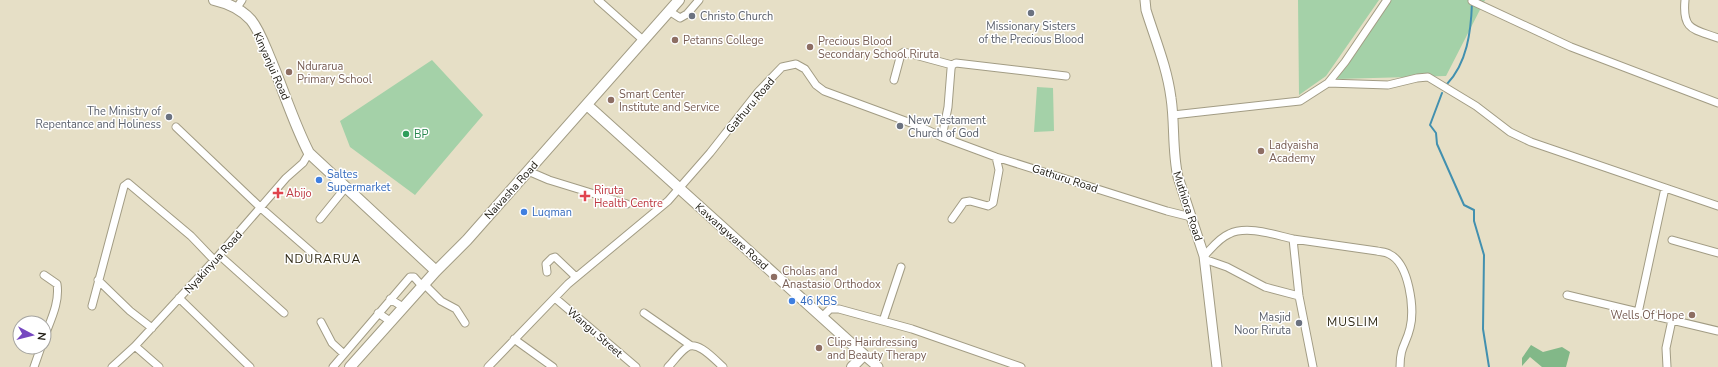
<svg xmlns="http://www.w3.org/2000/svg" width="1718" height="367" viewBox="0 0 1718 367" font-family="'Nunito Sans',sans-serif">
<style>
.green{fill:#a4d1a8}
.forest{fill:#82b888}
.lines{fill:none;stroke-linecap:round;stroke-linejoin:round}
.stream{stroke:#4290af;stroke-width:2}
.minor-casing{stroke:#a29c84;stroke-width:9}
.tertiary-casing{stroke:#a29c84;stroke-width:11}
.secondary-casing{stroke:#a29c84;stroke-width:12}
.minor{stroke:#fff;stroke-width:7}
.tertiary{stroke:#fff;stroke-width:9}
.secondary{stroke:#fff;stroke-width:10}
.worship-dot{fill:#6b7280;stroke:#fff;stroke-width:1.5}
.education-dot{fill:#8d6e63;stroke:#fff;stroke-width:1.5}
.leisure-dot{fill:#2e9e5b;stroke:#fff;stroke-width:1.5}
.shop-dot{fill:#3f7fe0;stroke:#fff;stroke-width:1.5}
.health-dot{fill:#e0444e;stroke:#fff;stroke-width:1.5}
.labels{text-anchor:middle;stroke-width:3;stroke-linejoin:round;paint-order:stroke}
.worship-label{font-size:11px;fill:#5b616d;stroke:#fff;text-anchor:start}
.education-label{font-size:11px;fill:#785e54;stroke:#fff;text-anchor:start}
.street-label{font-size:11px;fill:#1b180f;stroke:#fff}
.leisure-label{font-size:11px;fill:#27864d;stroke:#fff;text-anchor:start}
.shop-label{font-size:11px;fill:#366cbe;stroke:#fff;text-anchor:start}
.health-label{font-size:11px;fill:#be3a42;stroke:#fff;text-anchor:start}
.neighbourhood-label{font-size:12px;letter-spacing:1px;fill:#302a16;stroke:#fff}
</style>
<rect width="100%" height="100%" fill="#e6dfc6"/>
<!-- green -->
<path class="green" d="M1298 0H1379L1326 76 1299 95Z
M1388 0H1485L1446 76 1337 79Z
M432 60 483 115 415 195 350 147 340 121Z
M1037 87 1053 88 1054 131 1034 132Z"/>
<!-- forest -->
<path class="forest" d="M1531 345 1543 352 1562 347 1570 352 1566 367H1542L1530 357 1522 366V358Z"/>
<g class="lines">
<!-- stream -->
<path class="stream" d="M1447 84C1467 63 1471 32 1472 3
M1442 93 1430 125 1436 133 1437 144 1464 205 1474 210V221L1484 255 1483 329 1489 367"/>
<!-- minor casing -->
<g class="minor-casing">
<path id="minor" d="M598 0 643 40
M1685 0C1682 31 1694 29 1718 38
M1472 1 1571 47 1718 103
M236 9 242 0
M669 11 680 18 687 14 699 0
M894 80 901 54 904 52 952 65
M1328 83 1345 62 1387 0
M1173 115 1300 101 1328 83 1388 85 1417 78 1428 77 1476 106 1510 132 1531 142 1718 206
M176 127 261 208 317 257
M942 137 948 107 951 69 952 65 956 63 1066 76
M528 171 549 180 627 204
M320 219 346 187
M952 219 964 202 970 201 988 206 993 203 999 170 996 157
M1293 239 1377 251C1381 252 1386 252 1389 254 1409 263 1415 309 1410 328 1406 345 1400 346 1400 367
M1672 240 1718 253
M219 255 284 313
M1204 256C1211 249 1219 238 1229 234 1247 225 1275 235 1293 239L1299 296 1313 367
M1204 259 1227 267 1265 287 1299 296
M547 272 546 264 552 258 555 257 576 277
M44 275 57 284C60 303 50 321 44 338
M98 280 130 311 152 328
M424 284 441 301 456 309 465 323
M1567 295 1718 331
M179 298 250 367
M555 298 636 367
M390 299 403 307
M92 306 124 186 128 183 191 236 214 260
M378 313 390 321
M644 313 690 345
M1638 313 1665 188
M822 317 830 309H839L912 329 1021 367
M883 321 901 267
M321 322 332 343 344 354
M514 339 553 367
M135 346 159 367
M34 367 41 347
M112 367 135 346 219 255 286 178 303 163 309 153
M333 367 410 277H414L422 286
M488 367 568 284 668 201 710 153 758 92 782 67 796 64 805 69 816 85 824 91 919 126 942 137 996 157 1167 211 1191 217
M668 367C674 361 679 353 686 348 697 339 715 360 723 367
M1667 367 1666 348 1672 320"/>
</g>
<!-- tertiary casing -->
<g class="tertiary-casing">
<path id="tertiary" d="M1145 0 1146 10C1155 39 1167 67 1171 98 1175 124 1172 151 1178 177L1204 256 1217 367
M864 355 878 367"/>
</g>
<!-- secondary casing -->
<g class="secondary-casing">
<path id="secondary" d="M214 0C227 3 241 9 251 20 259 30 264 44 269 56 283 88 293 122 309 153L436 271
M587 105 864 355 852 367
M350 367 436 271 467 240 679 0"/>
</g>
<!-- minor -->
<use href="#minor" class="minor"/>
<!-- tertiary -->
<use href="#tertiary" class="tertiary"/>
<!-- secondary -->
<use href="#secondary" class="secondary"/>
</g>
<!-- markers -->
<g class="worship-dot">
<circle cx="1031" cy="13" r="4"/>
<circle cx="692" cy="16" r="4"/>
<circle cx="169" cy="117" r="4"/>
<circle cx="900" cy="126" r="4"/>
<circle cx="1299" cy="323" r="4"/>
</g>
<g class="education-dot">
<circle cx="675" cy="40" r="4"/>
<circle cx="810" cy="47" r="4"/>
<circle cx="289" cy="72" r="4"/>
<circle cx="611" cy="100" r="4"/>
<circle cx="1261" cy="151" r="4"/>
<circle cx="774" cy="277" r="4"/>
<circle cx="1692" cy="315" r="4"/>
<circle cx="819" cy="348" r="4"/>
</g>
<circle class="leisure-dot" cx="406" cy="134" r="4"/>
<g class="shop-dot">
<circle cx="319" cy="180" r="4"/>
<circle cx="524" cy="212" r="4"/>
<circle cx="792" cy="301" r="4"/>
</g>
<g class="health-dot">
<path d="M276 187h4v4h4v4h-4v4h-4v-4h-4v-4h4z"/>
<path d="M583 190h4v4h4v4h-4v4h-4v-4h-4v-4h4z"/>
</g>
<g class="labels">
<!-- worship labels -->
<g class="worship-label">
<text x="700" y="20">Christo Church</text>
<text x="1031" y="30" text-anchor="middle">Missionary Sisters<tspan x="1031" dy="13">of the Precious Blood</tspan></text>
<text x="161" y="115" text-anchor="end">The Ministry of<tspan x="161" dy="13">Repentance and Holiness</tspan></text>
<text x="908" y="124">New Testament<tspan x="908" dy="13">Church of God</tspan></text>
<text x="1291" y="321" text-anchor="end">Masjid<tspan x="1291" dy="13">Noor Riruta</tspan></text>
</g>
<!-- education labels -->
<g class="education-label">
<text x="683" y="44">Petanns College</text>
<text x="818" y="45">Precious Blood<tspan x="818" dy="13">Secondary School Riruta</tspan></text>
<text x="297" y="70">Ndurarua<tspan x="297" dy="13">Primary School</tspan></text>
<text x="619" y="98">Smart Center<tspan x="619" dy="13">Institute and Service</tspan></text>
<text x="1269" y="149">Ladyaisha<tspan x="1269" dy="13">Academy</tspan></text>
<text x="782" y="275">Cholas and<tspan x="782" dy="13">Anastasio Orthodox</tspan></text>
<text x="1684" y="319" text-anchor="end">Wells Of Hope</text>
<text x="827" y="346">Clips Hairdressing<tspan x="827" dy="13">and Beauty Therapy</tspan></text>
</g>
<!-- street labels -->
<g class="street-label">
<text transform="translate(272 66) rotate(66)" y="4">Kinyanjui Road</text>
<text transform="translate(750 105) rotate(-50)" y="4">Gathuru Road</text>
<text transform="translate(1065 178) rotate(18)" y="4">Gathuru Road</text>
<text transform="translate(511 190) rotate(-48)" y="4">Naivasha Road</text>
<text transform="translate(1188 206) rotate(72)" y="4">Muthiora Road</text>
<text transform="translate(732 236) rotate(42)" y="4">Kawangware Road</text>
<text transform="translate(213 262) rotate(-48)" y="4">Nyakinyua Road</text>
<text transform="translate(595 332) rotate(41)" y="4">Wangu Street</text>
</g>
<!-- leisure labels -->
<g class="leisure-label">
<text x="414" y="138">BP</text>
</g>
<!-- shop labels -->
<g class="shop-label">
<text x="327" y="178">Saltes<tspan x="327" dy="13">Supermarket</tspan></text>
<text x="532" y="216">Luqman</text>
<text x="800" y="305">46 KBS</text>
</g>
<!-- health labels -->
<g class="health-label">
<text x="594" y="194">Riruta<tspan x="594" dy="13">Health Centre</tspan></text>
<text x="286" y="197">Abijo</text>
</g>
<!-- neighbourhood labels -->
<g class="neighbourhood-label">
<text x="323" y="263">NDURARUA</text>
<text x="1353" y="326">MUSLIM</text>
</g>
</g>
<!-- north arrow -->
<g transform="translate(32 335) rotate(97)"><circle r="19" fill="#ffffff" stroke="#a4a39f"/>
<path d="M0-3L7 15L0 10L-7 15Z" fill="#7547c0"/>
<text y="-6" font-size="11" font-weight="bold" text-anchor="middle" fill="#1b180f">N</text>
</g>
</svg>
